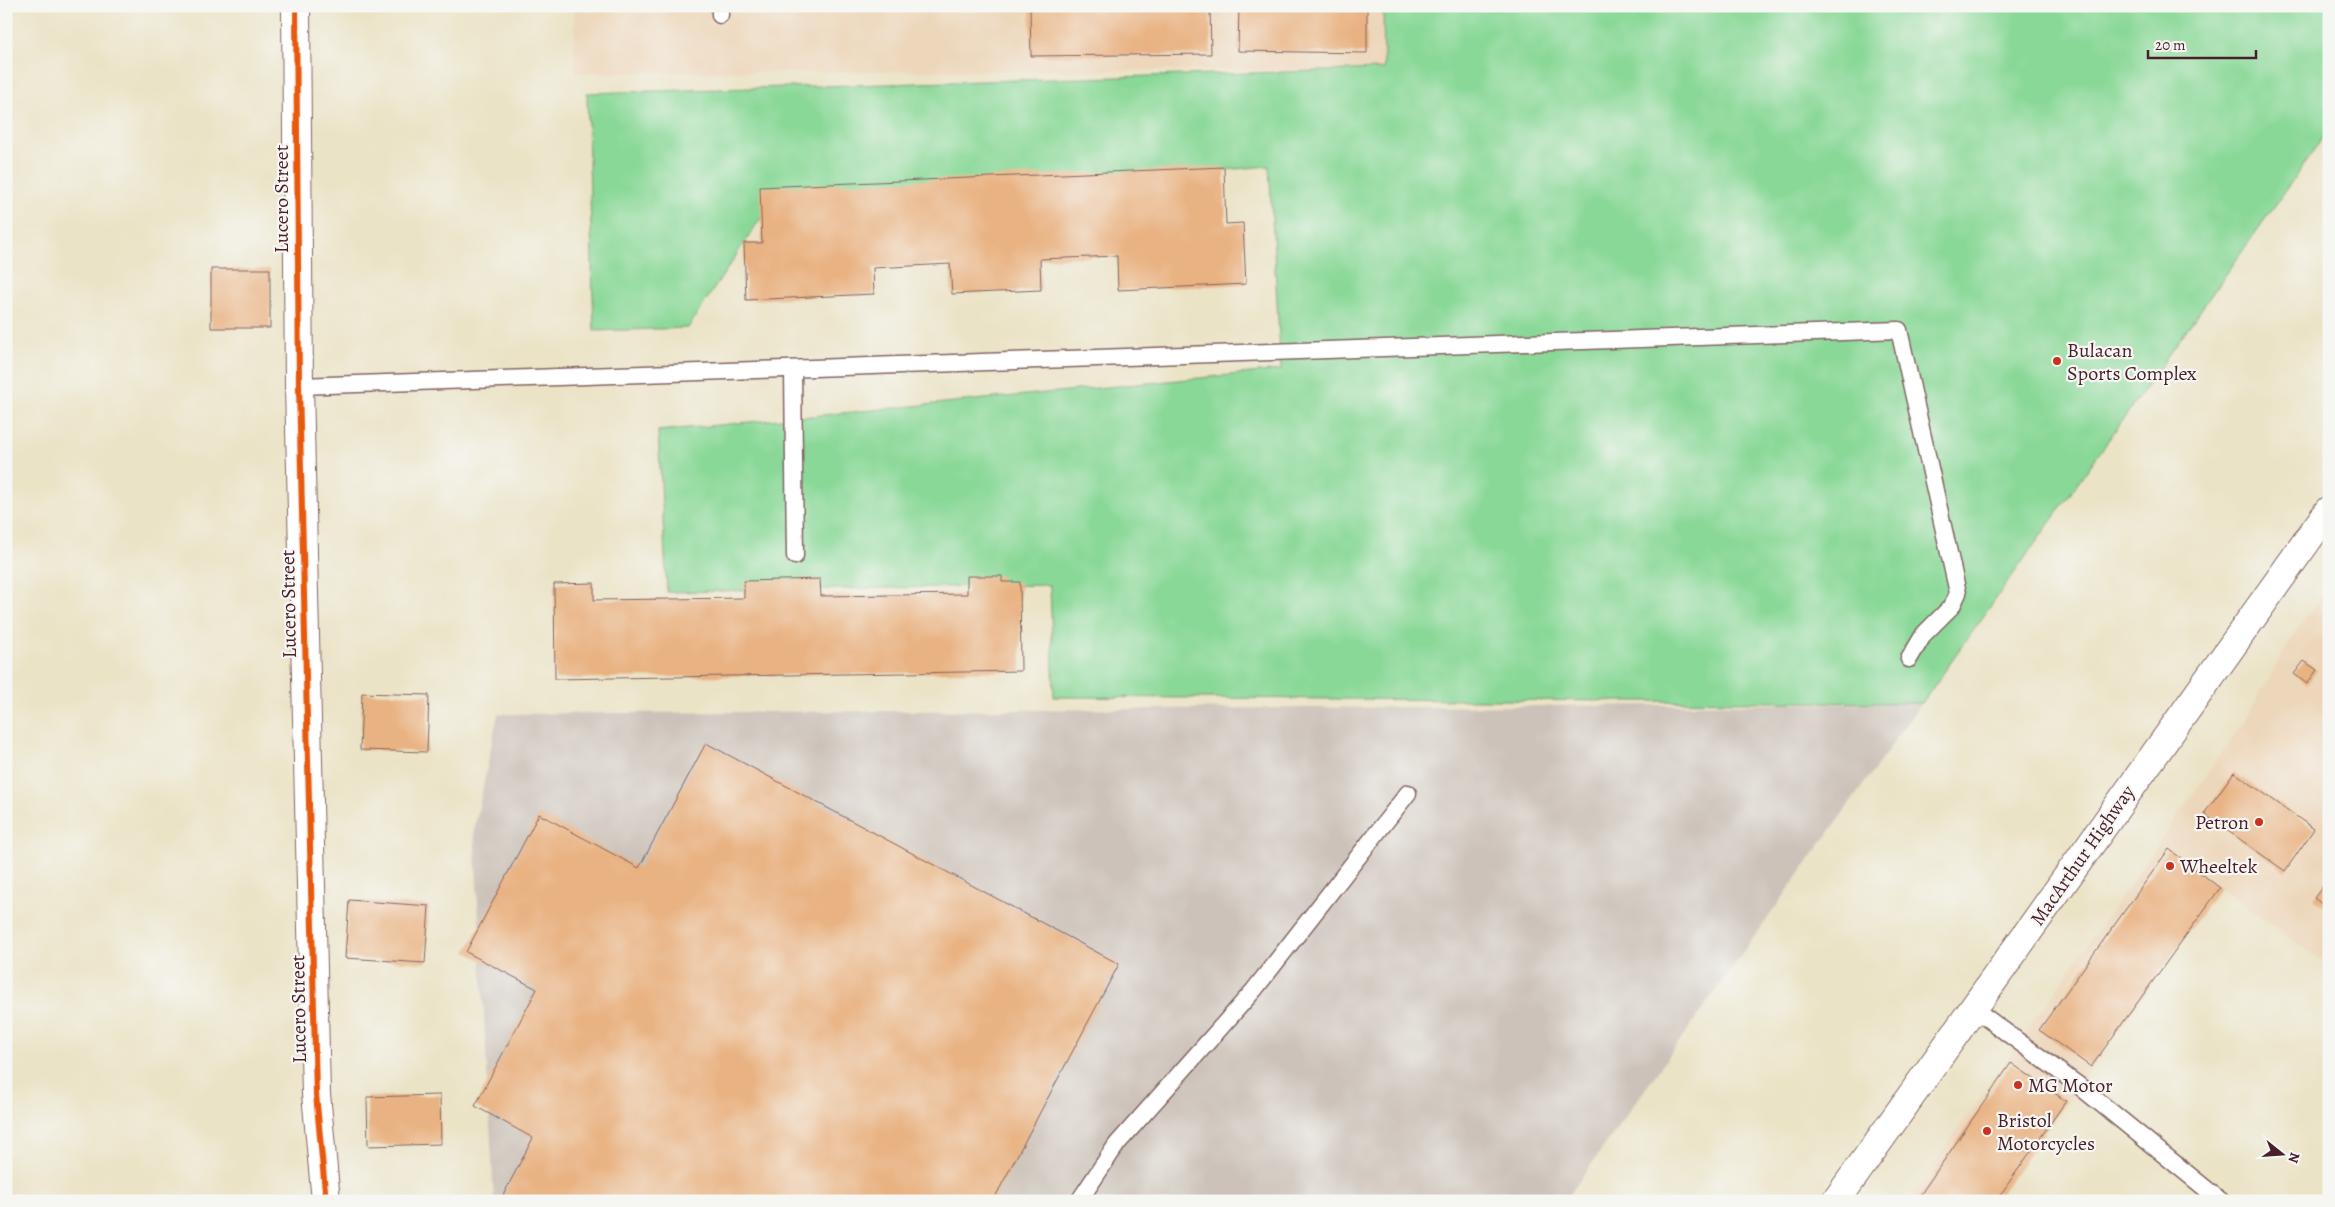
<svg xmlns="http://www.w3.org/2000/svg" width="2335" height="1207" viewBox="0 0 2335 1207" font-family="Alegreya,serif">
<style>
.built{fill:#edd7bb}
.industrial{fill:#ccc2b9}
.green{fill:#89d897;stroke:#6a7c61}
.building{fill:#e9b282}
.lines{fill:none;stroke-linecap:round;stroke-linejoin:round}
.lane-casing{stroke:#826461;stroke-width:19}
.secondary-casing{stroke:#826461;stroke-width:30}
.highway-casing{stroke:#826461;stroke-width:30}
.lane{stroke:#fff;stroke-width:16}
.secondary{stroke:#fff;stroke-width:28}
.highway{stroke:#fff;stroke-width:28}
.cycleway-casing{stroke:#f6f6f2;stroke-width:9}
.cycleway{stroke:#e8590c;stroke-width:6}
.poi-dot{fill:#c8321e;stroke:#f6f6f2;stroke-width:2}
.labels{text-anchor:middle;stroke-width:4.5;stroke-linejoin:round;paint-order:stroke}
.street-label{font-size:20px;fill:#4a1f2b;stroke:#f6f6f2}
.poi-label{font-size:20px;fill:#4a1f2b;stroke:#f6f6f2;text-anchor:start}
</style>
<rect width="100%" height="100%" fill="#f6f6f2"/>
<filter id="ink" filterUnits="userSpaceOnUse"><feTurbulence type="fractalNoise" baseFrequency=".02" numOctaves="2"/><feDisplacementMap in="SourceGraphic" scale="10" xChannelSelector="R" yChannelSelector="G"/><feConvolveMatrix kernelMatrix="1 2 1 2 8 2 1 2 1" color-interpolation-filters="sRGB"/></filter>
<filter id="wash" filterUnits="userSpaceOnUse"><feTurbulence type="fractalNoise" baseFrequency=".0096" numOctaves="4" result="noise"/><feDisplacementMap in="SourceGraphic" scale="20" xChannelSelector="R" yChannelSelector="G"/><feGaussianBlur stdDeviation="1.12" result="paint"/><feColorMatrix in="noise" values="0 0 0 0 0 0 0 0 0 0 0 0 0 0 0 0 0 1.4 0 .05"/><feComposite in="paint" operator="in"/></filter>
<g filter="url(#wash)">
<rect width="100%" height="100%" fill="#ebe3c6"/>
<!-- built -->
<path class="built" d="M574 6H1383L1384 69 575 73Z
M2329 586V948L2320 959 2220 888 1996 1201H1908L2246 718 2295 632Z"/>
<!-- industrial -->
<path class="industrial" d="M1922 703 1565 1201H494L474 830 498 714Z"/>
<!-- green -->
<path class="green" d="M1383 6H2329V129L1922 703 1054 697 1050 585 667 592 658 431 1281 370 1269 166 766 210 688 328 594 331 587 93 1384 69Z"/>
<g id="blocks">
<!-- building -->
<path class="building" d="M1030 6H1210L1211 54 1031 56Z
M1239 6H1367V53L1238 51Z
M1224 167 1226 224 1243 223 1246 284 1118 290 1117 256 1040 259 1041 290 952 294 950 264 873 268 874 294 746 300 744 243H762L760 187Z
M211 269H270V328H211Z
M967 576H1002V582H1020L1021 671 555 679 554 584 594 583V600L744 598V581L820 579 821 596 967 594Z
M2304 661 2317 670 2307 684 2294 674Z
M362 693 429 695 427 752 360 750Z
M706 743 1119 964 993 1201H500L533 1138 475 1106 537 989 466 952 539 814 639 868Z
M2234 772 2314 829 2285 871 2204 814Z
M2169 849 2220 888 2091 1067 2039 1030Z
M2329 878V910L2314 898Z
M349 900 429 906 425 963 345 958Z
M2011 1063 2066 1101 1996 1201H1916Z
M440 1095 441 1144 368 1146 367 1097Z"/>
</g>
</g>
<g filter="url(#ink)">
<use href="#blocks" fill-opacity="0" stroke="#826461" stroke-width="1"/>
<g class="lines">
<!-- lane casing -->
<g class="lane-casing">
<path id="lane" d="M720 6V15
M793 369 795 556
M299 386 1899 330 1958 593 1952 606 1924 634 1909 659
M1973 1008 2078 1085 2221 1201
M1079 1201 1117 1144 1254 990 1408 793"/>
</g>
<!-- secondary casing -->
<g class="secondary-casing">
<path id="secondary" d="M296 6 299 386 316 1094 326 1201"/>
</g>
<!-- highway casing -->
<g class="highway-casing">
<path id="highway" d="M1836 1201 2329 510"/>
</g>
<!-- lane -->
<use href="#lane" class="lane"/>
<!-- secondary -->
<use href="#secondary" class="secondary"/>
<!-- highway -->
<use href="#highway" class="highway"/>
<!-- cycleway casing -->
<g class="cycleway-casing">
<path id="cycleway" d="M296 6 299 386 316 1094 326 1201"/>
</g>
<!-- cycleway -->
<use href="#cycleway" class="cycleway"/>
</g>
</g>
<!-- markers -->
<g class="poi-dot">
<circle cx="2057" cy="361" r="5"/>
<circle cx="2259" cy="822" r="5"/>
<circle cx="2170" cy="866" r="5"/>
<circle cx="2018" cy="1085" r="5"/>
<circle cx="1987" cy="1131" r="5"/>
</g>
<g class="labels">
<!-- street labels -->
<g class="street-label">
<text transform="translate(281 199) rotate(-90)" y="7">Lucero Street</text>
<text transform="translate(288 604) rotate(-91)" y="7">Lucero Street</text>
<text transform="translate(2082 855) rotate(-55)" y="7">MacArthur Highway</text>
<text transform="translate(298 1009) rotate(-91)" y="7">Lucero Street</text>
</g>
<!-- poi labels -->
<g class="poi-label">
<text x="2067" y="357">Bulacan<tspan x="2067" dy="23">Sports Complex</tspan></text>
<text x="2249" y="829" text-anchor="end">Petron</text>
<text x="2180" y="873">Wheeltek</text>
<text x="2028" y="1092">MG Motor</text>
<text x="1997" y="1127">Bristol<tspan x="1997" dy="23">Motorcycles</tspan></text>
</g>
</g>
<!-- margin -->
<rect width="2335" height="1207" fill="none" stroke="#f6f6f2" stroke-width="25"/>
<!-- north arrow -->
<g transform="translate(2282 1154) rotate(107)" stroke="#f6f6f2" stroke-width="4" paint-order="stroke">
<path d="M0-4L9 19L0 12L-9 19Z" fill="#4a1f2b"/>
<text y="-8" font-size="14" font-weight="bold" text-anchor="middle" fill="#4a1f2b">N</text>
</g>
<!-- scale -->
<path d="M2148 50v8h108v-8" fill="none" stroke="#4a1f2b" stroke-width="2.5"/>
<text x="2155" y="50" font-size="15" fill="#4a1f2b" stroke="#f6f6f2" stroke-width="4" paint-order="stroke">20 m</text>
</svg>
